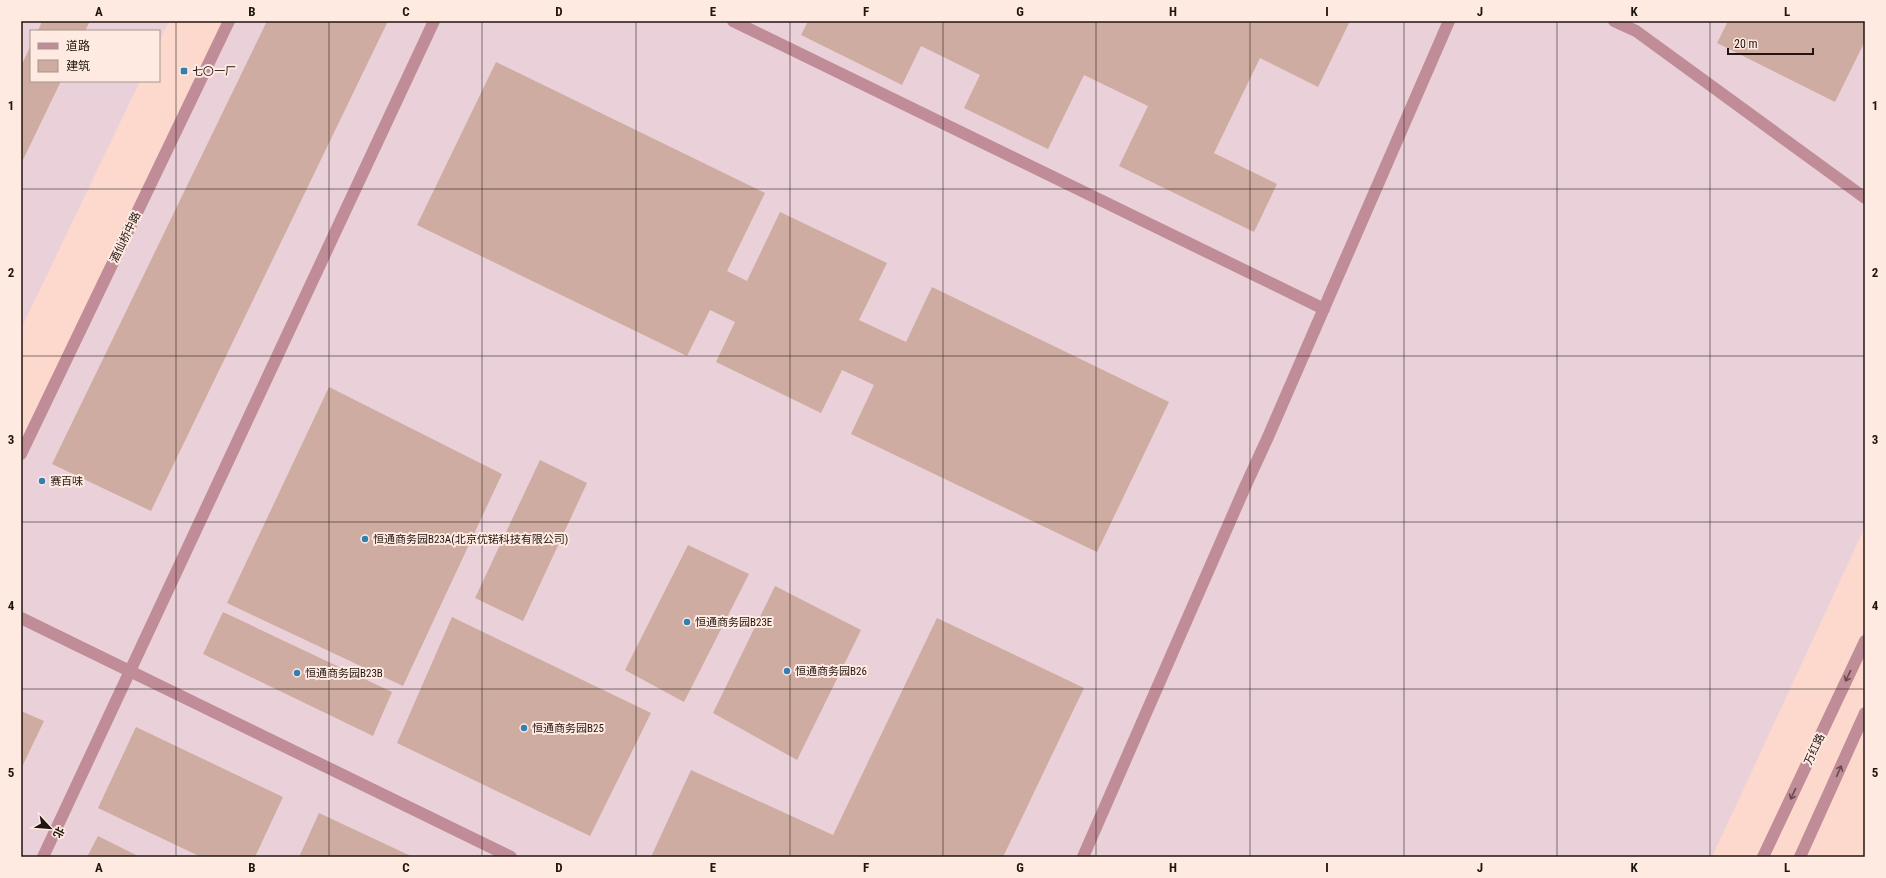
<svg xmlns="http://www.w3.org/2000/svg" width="1886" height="878" viewBox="0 0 1886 878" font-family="'Roboto Condensed','Noto Sans SC',sans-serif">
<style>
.commercial{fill:#ead0d8}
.building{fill:#ceaca1}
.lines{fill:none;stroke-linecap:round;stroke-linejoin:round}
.minor{stroke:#c08c98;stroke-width:12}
.oneway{stroke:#684b4d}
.grid{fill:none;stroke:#201510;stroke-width:1;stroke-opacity:0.55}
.poi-dot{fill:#327fb2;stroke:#ffeae2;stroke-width:1.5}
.labels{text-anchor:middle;stroke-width:4;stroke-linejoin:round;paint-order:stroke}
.poi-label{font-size:11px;fill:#201510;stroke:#ffeae2;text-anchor:start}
.street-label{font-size:11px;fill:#201510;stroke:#ffeae2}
.neatline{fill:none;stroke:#201510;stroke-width:1.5}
.grid-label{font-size:13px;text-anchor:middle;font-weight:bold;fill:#201510}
</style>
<rect width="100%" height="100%" fill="#fcd9cc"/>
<!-- commercial -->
<path class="commercial" d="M21 21H169L159 42V31H31V81H140L21 329Z
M226 21H1865V527L1712 857H21V452Z"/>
<!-- building -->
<path class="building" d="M42 21H90L85 31H38Z
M267 21H388L151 511 52 464Z
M808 21H1350L1318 87 1260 58 1214 153 1277 184 1254 232 1119 166 1148 106 1084 75 1048 149 964 108 980 75 921 46 902 85 801 35Z
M1728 21H1865V41L1835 102 1717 43Z
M31 45V81H61L21 164V66Z
M496 62 765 193 727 271 747 281 780 212 887 263 859 320 906 342 932 287 1169 402 1097 552 851 434 874 385 842 370 821 413 716 362 735 322 710 310 687 356 417 225Z
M329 387 502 474 403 686 227 603Z
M540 460 587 483 523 621 475 598Z
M688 545 749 574 684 702 625 670Z
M775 586 861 630 797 760 713 713Z
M223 612 392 692 373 736 203 654Z
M452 617 651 713 590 836 397 743Z
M937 618 1084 688 1003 857H651L691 770 833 835Z
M21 711 44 721 21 769Z
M136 727 283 797 255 857H201L98 808Z
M319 813 413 857H299Z
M98 836 140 857H87Z"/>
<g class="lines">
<!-- minor -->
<path class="minor" d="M733 21 1324 309
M1614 21 1636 31 1865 198
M21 454 229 21
M21 618 511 857
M43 857 434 21
M1083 857 1245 487 1268 437 1449 21
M1763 857 1865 641
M1800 857 1865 713"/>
</g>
<!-- one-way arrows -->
<defs><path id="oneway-shaft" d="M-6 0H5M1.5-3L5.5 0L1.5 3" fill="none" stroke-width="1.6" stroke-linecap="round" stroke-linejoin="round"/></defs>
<g class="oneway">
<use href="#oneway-shaft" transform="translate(1848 676) rotate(115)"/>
<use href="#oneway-shaft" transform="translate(1839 771) rotate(-66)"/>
<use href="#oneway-shaft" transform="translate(1793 794) rotate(115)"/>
</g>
<!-- grid -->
<path class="grid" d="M176 21V857M329 21V857M482 21V857M636 21V857M790 21V857M943 21V857M1096 21V857M1250 21V857M1404 21V857M1557 21V857M1710 21V857M21 189H1865M21 356H1865M21 522H1865M21 689H1865"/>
<!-- markers -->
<g class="poi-dot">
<rect x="180" y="67" width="8" height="8" rx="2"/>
<circle cx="42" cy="481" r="4"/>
<circle cx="365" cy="539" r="4"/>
<circle cx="687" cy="622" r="4"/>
<circle cx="787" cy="671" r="4"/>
<circle cx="297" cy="673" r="4"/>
<circle cx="524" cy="728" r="4"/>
</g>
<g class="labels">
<!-- poi labels -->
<g class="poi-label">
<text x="192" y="75">七〇一厂</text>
<text x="50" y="485">赛百味</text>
<text x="373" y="543">恒通商务园B23A(北京优锘科技有限公司)</text>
<text x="695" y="626">恒通商务园B23E</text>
<text x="795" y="675">恒通商务园B26</text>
<text x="305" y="677">恒通商务园B23B</text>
<text x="532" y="732">恒通商务园B25</text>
</g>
<!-- street labels -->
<g class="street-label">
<text transform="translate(125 237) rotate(-64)" y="4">酒仙桥中路</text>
<text transform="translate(1814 749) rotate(-65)" y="4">万红路</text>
</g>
</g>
<!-- border -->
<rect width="1886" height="878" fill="none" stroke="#ffeae2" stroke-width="44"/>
<!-- legend -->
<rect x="30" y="30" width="130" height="52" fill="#ffeae2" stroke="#a6958e"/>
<rect x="38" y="43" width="20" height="6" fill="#c08c98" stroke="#a6958e"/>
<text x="66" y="50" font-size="12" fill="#201510">道路</text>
<rect x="38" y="60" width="20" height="12" fill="#ceaca1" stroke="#a6958e"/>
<text x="66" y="70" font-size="12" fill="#201510">建筑</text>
<!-- north arrow -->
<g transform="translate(50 828) rotate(116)" stroke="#ffeae2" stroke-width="3" paint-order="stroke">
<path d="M0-3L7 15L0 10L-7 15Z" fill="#201510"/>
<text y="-6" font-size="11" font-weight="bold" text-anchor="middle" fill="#201510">北</text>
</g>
<!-- scale -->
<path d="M1728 48v6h85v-6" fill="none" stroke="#201510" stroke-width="2"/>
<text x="1734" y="48" font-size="12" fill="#201510" stroke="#ffeae2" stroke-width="3" paint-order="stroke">20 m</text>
<rect x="22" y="22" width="1842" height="834" class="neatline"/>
<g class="grid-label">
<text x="99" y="16">A</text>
<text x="252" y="16">B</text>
<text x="406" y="16">C</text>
<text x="559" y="16">D</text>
<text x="713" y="16">E</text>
<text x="866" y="16">F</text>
<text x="1020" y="16">G</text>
<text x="1173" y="16">H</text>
<text x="1327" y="16">I</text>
<text x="1480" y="16">J</text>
<text x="1634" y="16">K</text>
<text x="1787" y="16">L</text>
<text x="11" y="110">1</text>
<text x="1875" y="110">1</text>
<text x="11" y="277">2</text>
<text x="1875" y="277">2</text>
<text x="11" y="444">3</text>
<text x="1875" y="444">3</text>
<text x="11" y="610">4</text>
<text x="1875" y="610">4</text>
<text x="11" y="777">5</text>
<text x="1875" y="777">5</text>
<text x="99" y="872">A</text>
<text x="252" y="872">B</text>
<text x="406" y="872">C</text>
<text x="559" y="872">D</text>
<text x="713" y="872">E</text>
<text x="866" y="872">F</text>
<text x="1020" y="872">G</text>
<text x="1173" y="872">H</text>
<text x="1327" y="872">I</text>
<text x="1480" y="872">J</text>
<text x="1634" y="872">K</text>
<text x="1787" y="872">L</text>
</g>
</svg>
